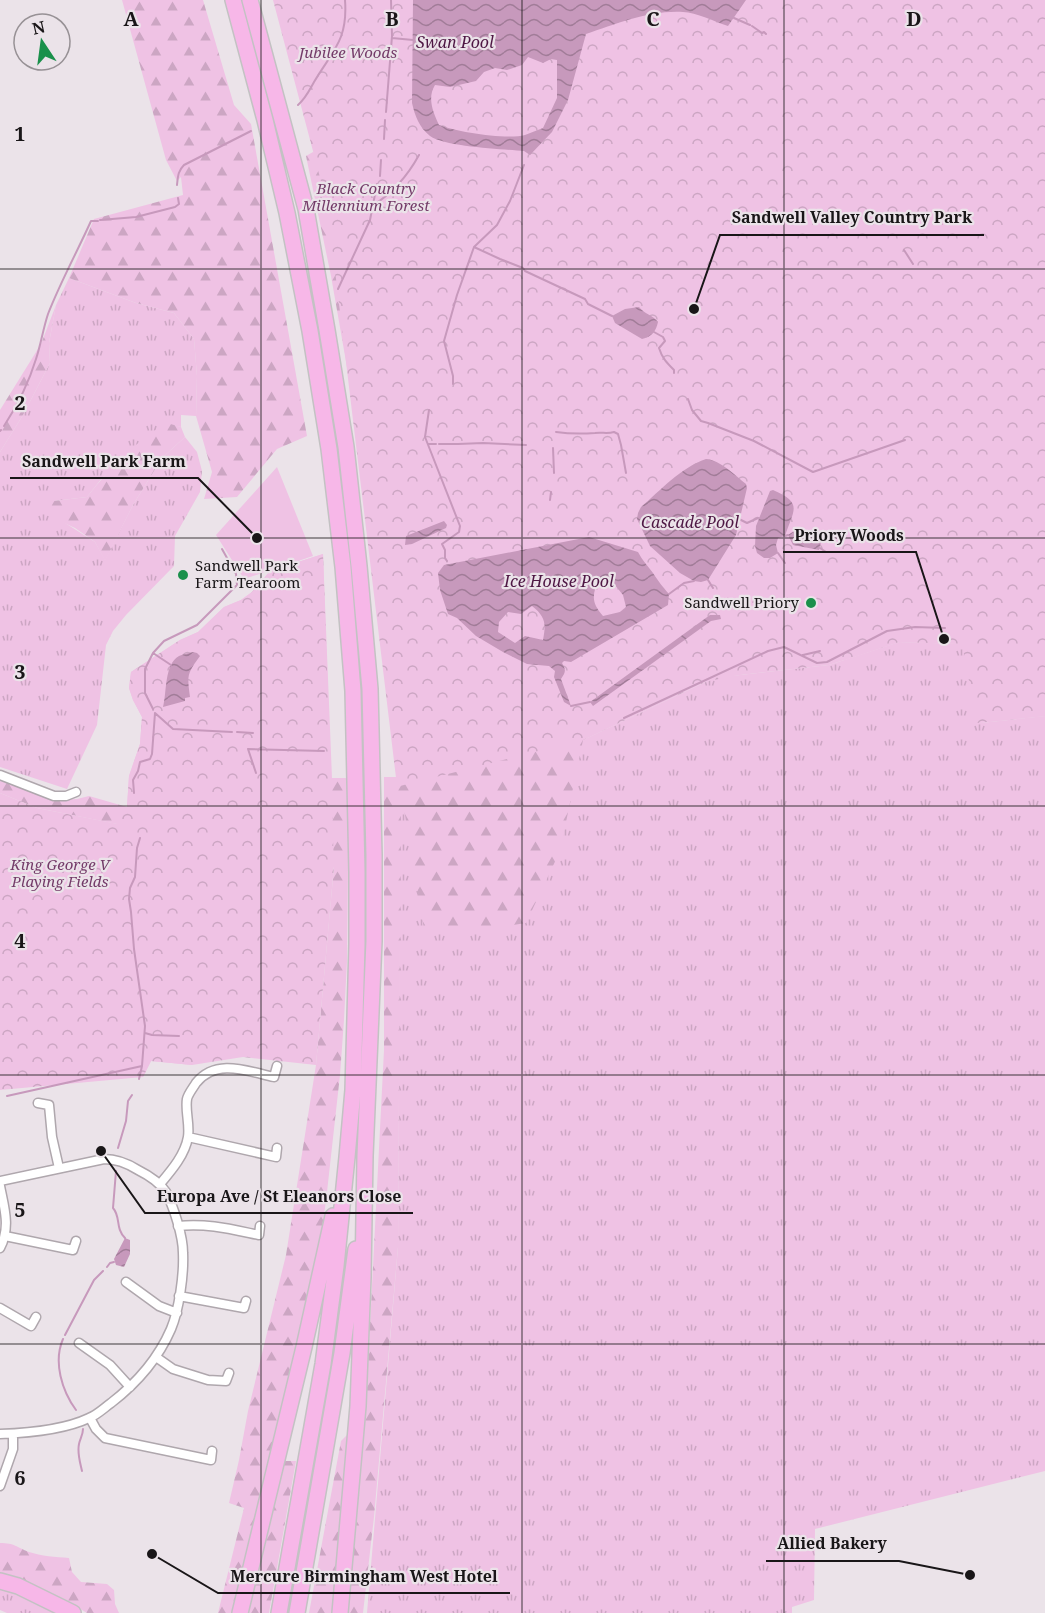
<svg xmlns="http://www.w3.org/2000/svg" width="1045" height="1613" viewBox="0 0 1045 1613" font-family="'Noto Serif',serif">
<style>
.grass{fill:url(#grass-tufts)}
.forest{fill:url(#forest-firs)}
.park{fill:url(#park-crowns)}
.garden{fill:#efc2e4}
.water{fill:url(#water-waves);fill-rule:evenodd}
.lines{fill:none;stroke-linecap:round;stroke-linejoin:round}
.stream{stroke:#c799bc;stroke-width:2}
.street-casing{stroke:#afa7ad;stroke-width:11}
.highway-casing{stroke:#c3c2c3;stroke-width:18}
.street{stroke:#fff;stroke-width:8}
.highway{stroke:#f7b7e8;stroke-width:15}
.grid{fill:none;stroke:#191618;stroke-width:1.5;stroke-opacity:0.55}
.poi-dot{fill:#1a904b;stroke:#ebe3e9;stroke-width:2}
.labels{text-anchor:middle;stroke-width:4.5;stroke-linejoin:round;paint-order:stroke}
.park-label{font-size:15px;font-style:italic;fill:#743b69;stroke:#ebe3e9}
.poi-label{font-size:15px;fill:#191618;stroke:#ebe3e9;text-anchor:start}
.water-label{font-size:16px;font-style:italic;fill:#4e1744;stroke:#ebe3e9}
.grid-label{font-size:20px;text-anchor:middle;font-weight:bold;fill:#191618;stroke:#ebe3e9;stroke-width:4.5;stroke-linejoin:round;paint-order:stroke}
.leader{fill:none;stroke:#191618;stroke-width:2}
.callout-dot{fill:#191618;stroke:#ebe3e9;stroke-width:2}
.callout-label{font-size:16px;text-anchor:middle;font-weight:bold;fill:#191618;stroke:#ebe3e9;stroke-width:4.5;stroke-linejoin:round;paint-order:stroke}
</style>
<defs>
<pattern id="grass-tufts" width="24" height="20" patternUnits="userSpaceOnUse" patternTransform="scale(1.5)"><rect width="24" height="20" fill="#efc2e4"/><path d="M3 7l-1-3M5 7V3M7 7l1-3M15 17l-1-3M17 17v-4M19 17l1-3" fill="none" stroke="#cca6c3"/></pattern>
<pattern id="forest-firs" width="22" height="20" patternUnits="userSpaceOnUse" patternTransform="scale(1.5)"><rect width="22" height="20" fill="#efc2e4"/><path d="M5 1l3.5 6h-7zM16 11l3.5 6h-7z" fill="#cca6c3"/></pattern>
<pattern id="park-crowns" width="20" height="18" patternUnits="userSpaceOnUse" patternTransform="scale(1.5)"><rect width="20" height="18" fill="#efc2e4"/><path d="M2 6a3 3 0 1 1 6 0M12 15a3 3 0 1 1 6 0" fill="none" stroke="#cca6c3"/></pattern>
<pattern id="water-waves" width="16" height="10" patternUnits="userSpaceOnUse" patternTransform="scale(1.5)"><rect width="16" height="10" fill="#c799bc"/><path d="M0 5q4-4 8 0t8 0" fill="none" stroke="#a17c98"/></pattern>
</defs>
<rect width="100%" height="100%" fill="#ebe3e9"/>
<!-- grass -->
<path class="grass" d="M69 278 136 303 174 313 194 339 197 376 196 416 181 415V427L167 424 102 478 87 497 54 501 62 521 95 542 105 560 133 505 162 458 185 437 197 452 202 471 200 492 175 536 174 566 126 615 113 631 106 645 97 725 67 789 0 767V452L23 415 50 363 49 343 56 305Z
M899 642 965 644 980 723 1045 716V1471L815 1529 814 1600 792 1607V1613H367L398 1247 400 786 583 740 714 678 829 665Z
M0 1586 62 1613H7L0 1610Z"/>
<!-- forest -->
<path class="forest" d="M122 0H203L234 105 251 124 307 436 277 449 237 497 204 499 212 472 196 416 197 376 194 339 174 313 136 303 69 278 94 219 183 195 181 177 177 181 166 160Z
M313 152 1045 567V716L980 723 965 644 899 642 845 660 778 667 704 682 583 740 560 851 526 923 494 928 424 929 401 791 398 1247 374 1517 363 1613H347L366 1404 384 1050V777H396L399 784 355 413 331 276 306 156Z
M56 305 49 343 50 363 23 415 0 452V410L41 344Z
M167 423 181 427 185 437 162 458 133 505 105 561 95 542 75 528 47 515 40 509 54 501 87 497C109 469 135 441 167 423Z
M323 554 332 778H349L347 961 344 1020 340 1075 326 1201 317 1263 236 1613H218L244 1508 229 1503 239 1460 248 1411 286 1255 316 1065 334 866 192 1065 151 1061 143 1077 117 824 37 808 0 793V781L61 800 77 799 89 796 127 807 129 776 140 744 142 717 133 700 129 688 131 672 180 640 198 632 224 607 241 600 252 592 270 571Z
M349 1433 335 1613H309L341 1441Z
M283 1461H296L269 1613H245Z
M0 1543C15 1543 16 1547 29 1552 41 1556 56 1557 69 1558L72 1572 81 1582 107 1584 114 1590 115 1604 119 1613H87L64 1599 0 1573Z"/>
<!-- park -->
<path class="park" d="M273 0H1045V716L977 723 962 644 899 642 829 665 714 678 583 740 400 786H397L327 204Z
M323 554 334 866 316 1065 243 1057 192 1065 151 1061 143 1077 0 1090V793L37 808 118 824 127 807 129 776 140 744 142 717 133 700 129 688 131 672 180 640 198 632 224 607 241 600 252 592 270 571Z"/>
<!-- garden -->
<path class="garden" d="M277 467 313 556 244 579 216 535Z"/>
<!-- water -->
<path class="water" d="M413 0H746L728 26C715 22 696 12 683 12 650 10 616 24 586 34L568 100 552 132 530 155 524 151C502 149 446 147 430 136 419 127 415 116 412 103ZM528 57 543 63 551 59 557 60V98L543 128C537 130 531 133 525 135 507 140 456 132 439 125 433 112 427 98 435 85L450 87 476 81 484 72 495 68 507 70 522 65Z
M639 307C644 314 653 315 658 322 656 331 652 337 642 339L615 323 612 316 625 309Z
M706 459C720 460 735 475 746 484L747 488 736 535 708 580 701 582 694 581 680 573 650 546 637 519 638 513 641 507C661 490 680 468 706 459Z
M773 490C803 503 794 509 785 536L778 538 776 545 778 553 770 558H764L757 553 755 546 756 526 770 491Z
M444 521 447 525 446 528 412 544 405 545 406 536Z
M800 527 821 542 819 550 793 545 788 535Z
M589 537 638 552C642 560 648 566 653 573 659 582 662 586 669 594L668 605 571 662 564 661 562 663C566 670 566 672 561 679L571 706 564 702 554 677 555 671 549 666 527 664 503 652 476 636 457 618 448 614 440 590 438 573 444 565ZM599 579H610L623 595 626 607 620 612 603 616C591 602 592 595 599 579ZM532 606C546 617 546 624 543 640L525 636 515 643 498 632 499 622 508 612 521 614Z
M710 615H720L721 619 711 621 593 706 590 702Z
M193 652 197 653 200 656C187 674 187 675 190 697L185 698V701L163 707C167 693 164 664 179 656 183 654 189 653 193 652Z
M125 1238 130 1240V1254L124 1267 116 1265 114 1259Z"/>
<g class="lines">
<!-- stream -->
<path class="stream" d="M734 18 750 25
M752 26 762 33 764 32 766 34
M392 38 413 40
M298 105C306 98 309 91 314 82 333 50 348 40 345 0
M386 112 392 36 391 0
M384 139 385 120
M380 176 381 160
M177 185C178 176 178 171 184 165L251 131
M372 206C393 193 407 177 419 155
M100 220 136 217 175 207 179 204 178 198
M474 247 500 259 523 268 525 271 585 299 588 304 612 316
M904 250 913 264
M338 289 370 220 377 184
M654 332 663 337 665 341 659 348C662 358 667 363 674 370V373
M453 384V376L444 341 457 295 474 247 497 225 510 201 524 165
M688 399 692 410 701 421 708 423 754 441 813 472 905 440
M429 410 425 437 460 526 459 532 442 544 445 550V558L447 561
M4 426C17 406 29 382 36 359 41 344 43 329 48 314 60 283 77 252 91 221H98
M0 431 1 430
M556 432C570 434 582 434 595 433 602 432 607 434 614 432L618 434 621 445 626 473
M428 444H436
M439 444H458L483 443 526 445
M553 448 554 473
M550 500 551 492
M739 519 747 523 758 518
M785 536 788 535
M820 548 826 552
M778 553 785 563
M708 580 713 588
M669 594 684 583 694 581
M153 653 171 665
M803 655 820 651
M571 706 590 702
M153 709 145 693V669L153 653 164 641 197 625 237 585 236 574 222 549
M155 713 173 729 232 732
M624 718 768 651 784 647 817 663 827 662 887 631 915 627 945 628
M237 732 253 733
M256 773 248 749 324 751
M134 793 133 780 138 771 140 762 150 759 152 754 155 713
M145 1033 152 1035 179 1036
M139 1079 142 1066 145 1026 134 949 131 912 129 899 130 888 135 877 137 848 140 838
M7 1096 142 1066
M118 1148 126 1121 128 1101 132 1095
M116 1171 113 1208C121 1217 115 1228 125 1238
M107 1267 110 1263 114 1262
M65 1335 94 1280 103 1271
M63 1339C53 1362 62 1391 76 1410
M82 1471C80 1462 77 1453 79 1444 80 1439 83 1435 83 1429"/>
<!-- street casing -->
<g class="street-casing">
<path id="street" d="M0 775 54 796H66L76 792
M38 1103 49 1105 52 1137 59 1168
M188 1137 276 1157 277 1148
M0 1181 104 1159C117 1159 127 1163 138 1170 148 1175 160 1183 166 1192 174 1208 183 1236 183 1253 184 1275 179 1310 171 1329 158 1359 137 1383 111 1403 104 1408 97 1415 89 1418 64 1430 28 1433 0 1434
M160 1184C171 1171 185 1155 188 1137 190 1124 185 1111 187 1099 188 1094 193 1088 196 1083 216 1058 247 1071 274 1077L277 1066
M0 1186C4 1207 11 1227 0 1248
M178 1226C207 1223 230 1229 259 1235L260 1226
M5 1236 73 1250 76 1241
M126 1282 159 1306 177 1313
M179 1296 244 1308 246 1301
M0 1308 31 1326 36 1317
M79 1343 110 1365 130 1387
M156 1357 173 1369 208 1380 226 1381 229 1373
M90 1418 96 1429 105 1438 211 1460 212 1451
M0 1486 13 1449V1434"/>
</g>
<!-- highway casing -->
<g class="highway-casing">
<path id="highway" d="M233 0 265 120 287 213 310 331 329 449 343 567 353 691 357 872V944L353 1090 347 1157 336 1266 323 1364 279 1613
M250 0 306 209 327 330 346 447 359 566 370 689 374 855V941L365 1156 363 1277 358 1406 340 1613
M0 1581 18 1586 73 1613
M240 1613 304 1347 333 1216
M297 1613 342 1353 356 1249"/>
</g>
<!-- street -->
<use href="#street" class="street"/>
<!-- highway -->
<use href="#highway" class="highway"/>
</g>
<!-- grid -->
<path class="grid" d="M261 0V1613M522 0V1613M784 0V1613M0 269H1045M0 538H1045M0 806H1045M0 1075H1045M0 1344H1045"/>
<!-- markers -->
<g class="poi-dot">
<circle cx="183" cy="575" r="6"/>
<circle cx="811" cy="603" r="6"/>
</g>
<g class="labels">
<!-- park labels -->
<g class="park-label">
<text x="348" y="58">Jubilee Woods</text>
<text x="366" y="194">Black Country<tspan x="366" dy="17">Millennium Forest</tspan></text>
<text x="60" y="870">King George V<tspan x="60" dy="17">Playing Fields</tspan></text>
</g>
<!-- poi labels -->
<g class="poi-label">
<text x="195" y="571">Sandwell Park<tspan x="195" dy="17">Farm Tearoom</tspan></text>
<text x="799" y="608" text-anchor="end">Sandwell Priory</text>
</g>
<!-- water labels -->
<g class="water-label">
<text x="455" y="48">Swan Pool</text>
<text x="690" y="528">Cascade Pool</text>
<text x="559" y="587">Ice House Pool</text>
</g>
</g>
<g class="grid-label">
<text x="131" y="26">A</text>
<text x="392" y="26">B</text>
<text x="653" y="26">C</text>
<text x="914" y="26">D</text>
<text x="20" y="141">1</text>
<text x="20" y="410">2</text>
<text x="20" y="679">3</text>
<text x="20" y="948">4</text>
<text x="20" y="1217">5</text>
<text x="20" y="1485">6</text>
</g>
<!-- callouts -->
<path class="leader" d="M694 309L720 235H984M257 538L198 478H10M944 639L916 552H783M101 1151L145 1213H413M970 1575L899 1561H766M152 1554L218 1593H510"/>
<g class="callout-dot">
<circle cx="694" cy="309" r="6"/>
<circle cx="257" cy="538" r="6"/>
<circle cx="944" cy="639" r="6"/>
<circle cx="101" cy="1151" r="6"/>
<circle cx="970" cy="1575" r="6"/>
<circle cx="152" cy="1554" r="6"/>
</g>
<g class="callout-label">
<text x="852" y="223">Sandwell Valley Country Park</text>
<text x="104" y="467">Sandwell Park Farm</text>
<text x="849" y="541">Priory Woods</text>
<text x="279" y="1202">Europa Ave / St Eleanors Close</text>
<text x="832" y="1549">Allied Bakery</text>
<text x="364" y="1582">Mercure Birmingham West Hotel</text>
</g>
<!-- north arrow -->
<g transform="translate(42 42) rotate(347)"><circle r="28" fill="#ebe3e9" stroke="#979195" stroke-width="1.5"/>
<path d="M0-4.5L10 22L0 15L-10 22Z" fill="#1a904b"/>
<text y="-9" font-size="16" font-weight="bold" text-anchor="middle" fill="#191618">N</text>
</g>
</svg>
